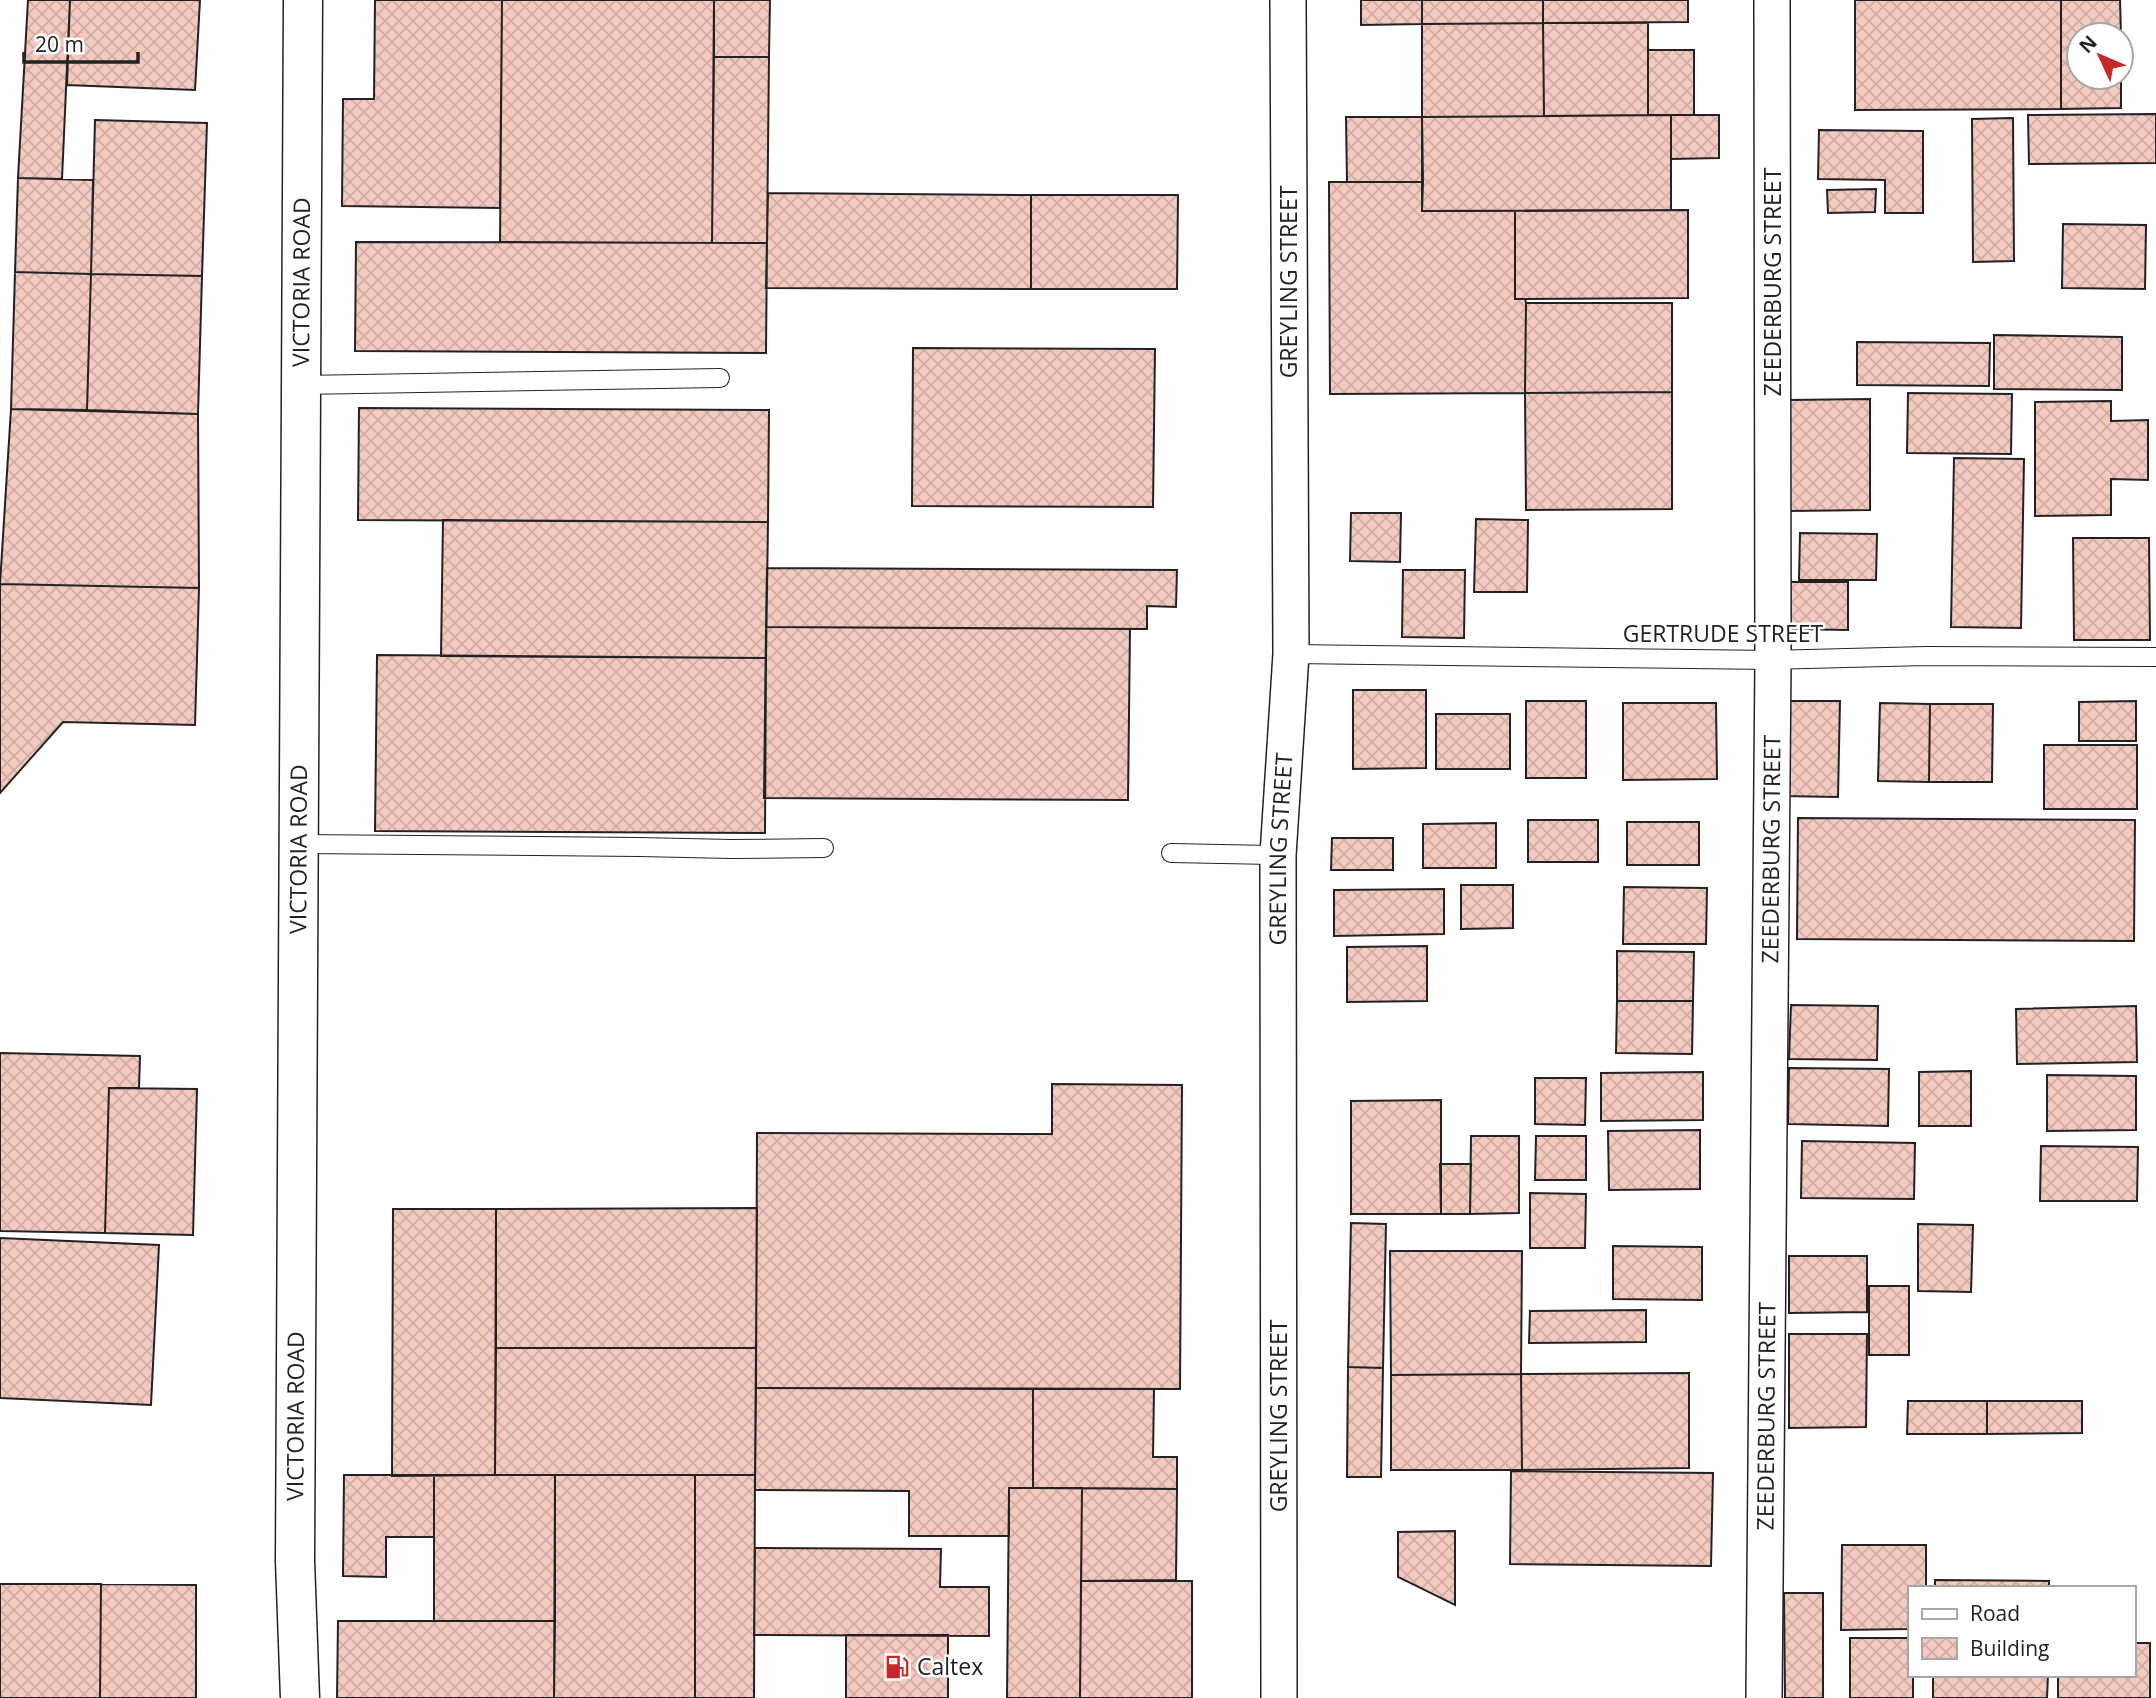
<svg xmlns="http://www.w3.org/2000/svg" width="2156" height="1698" viewBox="0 0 2156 1698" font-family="'Open Sans',sans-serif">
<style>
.building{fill:url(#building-cross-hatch);stroke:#222;stroke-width:2}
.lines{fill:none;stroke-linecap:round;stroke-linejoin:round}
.lane-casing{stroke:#222;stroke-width:20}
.street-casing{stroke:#222;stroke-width:38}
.secondary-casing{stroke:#222;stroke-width:41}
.lane{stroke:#fff;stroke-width:18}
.street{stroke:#fff;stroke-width:35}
.secondary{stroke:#fff;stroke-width:38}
.labels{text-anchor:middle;stroke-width:5;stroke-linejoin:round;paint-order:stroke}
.street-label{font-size:23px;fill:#222;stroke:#fff}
.poi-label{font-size:23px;fill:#222;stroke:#fff;text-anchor:start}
</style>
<defs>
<pattern id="building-cross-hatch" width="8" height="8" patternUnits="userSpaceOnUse" patternTransform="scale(1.75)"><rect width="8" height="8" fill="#f3c9c0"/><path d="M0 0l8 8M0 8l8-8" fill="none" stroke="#d0aca5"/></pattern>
</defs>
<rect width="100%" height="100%" fill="#fff"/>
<!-- building -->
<path class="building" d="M28 0H70L62 179 18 178Z
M70 0H200L195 90 67 85Z
M375 0H502L500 208 342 206 343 99H374Z
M502 0H714L712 243 500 242Z
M714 0H770L769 57H714Z
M1361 0H1422V24L1361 25Z
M1422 0H1543V23L1422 24Z
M1543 0H1688V22L1543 23Z
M1855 0H2061V109L1855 110Z
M2061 0H2120L2121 35H2079V77H2121V108L2061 109Z
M1543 23 1544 116 1422 117V24Z
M1543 23H1648V115L1544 116Z
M1648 50H1694V115H1648Z
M714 57H769L767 243H712Z
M2156 114V163L2029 164 2028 115Z
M1671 115H1719V158L1671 159Z
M1671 115V210L1422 211V117Z
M1346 117H1422L1423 182H1347Z
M2013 118 2014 261 1973 262 1972 119Z
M95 120 207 123 202 276 91 274Z
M1819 130 1923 131V213H1885V180L1818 179Z
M18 178 93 180 91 274 15 272Z
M1329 182H1423L1422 211H1515V299H1525L1526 303 1525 393 1330 394Z
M1876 189 1875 212 1828 213 1827 190Z
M768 193 1031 195V289L766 288Z
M1031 195H1178L1177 289H1031Z
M1688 210V298L1515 299V211Z
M2063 224 2146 225 2145 289 2062 288Z
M356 242 767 243 766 353 355 351Z
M15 272 91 274 87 410 11 409Z
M91 274 202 276 198 414 87 410Z
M1526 303H1672V392L1525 393Z
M1994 335 2122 337V390L1994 389Z
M1857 342 1990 343 1989 386 1857 385Z
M913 348 1155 349 1153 507 912 506Z
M1672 392V509L1526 510 1525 393Z
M1908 393 2012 394 2011 454 1907 453Z
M1870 399V510L1789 511 1788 400Z
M2111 401V421L2148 420V480L2111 479V515L2035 516V402Z
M359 408 769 410 768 522 358 520Z
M11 409 198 414 199 588 0 584Z
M1954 458 2024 459 2021 628 1951 627Z
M1351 513H1401L1400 562 1350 561Z
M1476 519 1528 520 1527 592H1474Z
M443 520 768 522 766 658 441 656Z
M1800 533 1877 534 1876 580H1799Z
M2073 538H2149L2150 640H2074Z
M767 568 1177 570 1176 607 1147 606V629L766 627Z
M1403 570H1465L1464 638 1402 637Z
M1788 582H1848V630L1787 629Z
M0 584 199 588 195 725 63 722 0 793Z
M766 627 1130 629 1128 800 764 798Z
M377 655 766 658 765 833 375 831Z
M1353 690H1426V768L1353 769Z
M1526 701H1586V778H1526Z
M1784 701H1840L1838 797 1783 796Z
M2136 701V741H2079V702Z
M1623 703H1716L1717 779 1623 780Z
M1880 703 1930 704 1929 782 1878 781Z
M1930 704H1993L1992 782H1929Z
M1436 714H1510V769H1436Z
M2044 745H2137V809H2044Z
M1798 818 2135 820 2134 941 1797 939Z
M1528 820H1598V862H1528Z
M1627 822H1699V865H1627Z
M1496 823V868H1423V824Z
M1332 838H1393V870H1331Z
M1461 885H1513V928L1461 929Z
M1624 887 1707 888 1706 944H1623Z
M1444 889V934L1334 936V890Z
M1427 946V1001L1347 1002V947Z
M1617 951 1694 952 1693 1001H1617Z
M1617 1001H1693L1692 1054 1616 1053Z
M1791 1005 1878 1006 1877 1060 1789 1059Z
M2136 1006 2137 1062 2017 1064 2016 1009Z
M0 1053 140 1056 139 1088H109L105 1233 0 1231Z
M1789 1068 1889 1069 1888 1126 1788 1124Z
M1971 1071V1126H1919V1072Z
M1703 1072V1120L1601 1121V1073Z
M2047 1075 2136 1076V1130L2047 1131Z
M1535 1078H1586L1585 1125 1535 1124Z
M1052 1084 1182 1085 1180 1389 756 1388 757 1133 1052 1134Z
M109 1088 197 1089 193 1235 105 1233Z
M1441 1100V1214H1351V1101Z
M1700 1130V1189L1609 1190 1608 1131Z
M1471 1136H1519V1213L1470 1214Z
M1536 1136H1586V1180H1535Z
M1802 1141 1915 1143 1914 1199 1801 1198Z
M2041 1146 2138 1147 2137 1201H2040Z
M1440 1164H1471L1470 1214H1441Z
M1530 1193 1586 1194 1585 1248H1530Z
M757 1208 756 1348H496V1209Z
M393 1209H496L495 1475 392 1476Z
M1351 1223 1386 1224 1383 1368 1348 1367Z
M1918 1224 1973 1225 1971 1292 1918 1291Z
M0 1238 159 1245 151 1405 0 1398Z
M1613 1246 1702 1247V1300L1613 1299Z
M1390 1251H1522L1521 1374 1391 1375Z
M1789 1256H1867V1312L1789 1313Z
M1869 1286H1909V1355H1869Z
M1646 1310V1342L1529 1343 1530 1311Z
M1789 1334H1867L1866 1427 1789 1428Z
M496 1348H756L755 1475H495Z
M1348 1367 1383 1368 1381 1477H1347Z
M1689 1373V1468L1522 1470 1521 1374Z
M1521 1374 1522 1470H1391V1375Z
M756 1388 1033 1389V1488H1009V1536H909V1491L755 1490Z
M1033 1389H1154L1153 1457H1177V1489L1033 1488Z
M1908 1401H1987V1434H1907Z
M1987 1401H2082V1433L1987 1434Z
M1511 1471 1713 1473 1711 1566 1510 1564Z
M344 1475H434V1537H386V1577L343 1576Z
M434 1475H555V1621H434Z
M555 1475H695V1698H554Z
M695 1475H755L754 1698H695Z
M1009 1488H1082L1080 1698H1007Z
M1082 1488 1177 1489 1176 1580 1081 1581Z
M1455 1531V1605L1398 1577V1532Z
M1842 1545H1926V1588H1909V1629L1841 1630Z
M755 1548 941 1549 940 1587H989V1636L754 1635Z
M1935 1580 2049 1581V1588H1935Z
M1081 1581H1192V1698H1080Z
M0 1584H101L100 1698H0Z
M101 1584 196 1585V1698H100Z
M1784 1593H1823V1698H1785Z
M338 1621H555L554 1698H337Z
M846 1635H948V1698H846Z
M1850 1638H1909V1675H1913V1698H1850Z
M2133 1643H2150V1698H2058V1675H2133Z
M1933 1675H2048L2047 1698H1933Z"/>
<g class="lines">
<!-- lane casing -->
<g class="lane-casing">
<path id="lane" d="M301 385 720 378
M1291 654 1773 660 1926 656 2156 657
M298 844 639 847 732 849 824 848
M1171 853 1278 855"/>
</g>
<!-- street casing -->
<g class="street-casing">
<g id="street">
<path id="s1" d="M1279 1698 1278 855 1291 654 1288 0"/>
<path id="s2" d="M1764 1698 1773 660 1772 0"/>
</g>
</g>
<!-- secondary casing -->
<g class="secondary-casing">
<g id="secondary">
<path id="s3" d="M300 1698 295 1561 303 0"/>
</g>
</g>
<!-- lane -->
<use href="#lane" class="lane"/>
<!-- street -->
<use href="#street" class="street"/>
<!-- secondary -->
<use href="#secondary" class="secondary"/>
</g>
<!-- icons -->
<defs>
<g id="fuel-bare" transform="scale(1.89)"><path d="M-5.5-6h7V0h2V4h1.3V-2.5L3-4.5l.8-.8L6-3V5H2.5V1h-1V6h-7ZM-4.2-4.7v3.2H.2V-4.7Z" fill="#c62828" stroke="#fff" stroke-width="2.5" paint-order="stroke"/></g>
</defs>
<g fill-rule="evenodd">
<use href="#fuel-bare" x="897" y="1667"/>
</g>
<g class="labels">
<!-- street labels -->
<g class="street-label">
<text dy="8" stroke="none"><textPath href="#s3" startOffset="1416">VICTORIA ROAD</textPath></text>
<text transform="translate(1289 282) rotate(-90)" y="8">GREYLING STREET</text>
<text transform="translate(1773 282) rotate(-90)" y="8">ZEEDERBURG STREET</text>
<text x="1723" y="642">GERTRUDE STREET</text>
<text dy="8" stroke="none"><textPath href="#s3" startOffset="849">VICTORIA ROAD</textPath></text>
<text dy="8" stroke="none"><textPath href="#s1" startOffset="849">GREYLING STREET</textPath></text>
<text dy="8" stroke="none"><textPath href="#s2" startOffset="849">ZEEDERBURG STREET</textPath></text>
<text dy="8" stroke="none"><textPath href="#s3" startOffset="282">VICTORIA ROAD</textPath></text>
<text transform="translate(1279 1416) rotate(-90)" y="8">GREYLING STREET</text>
<text dy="8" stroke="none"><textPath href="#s2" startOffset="282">ZEEDERBURG STREET</textPath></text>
</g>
<!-- poi labels -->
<g class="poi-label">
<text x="917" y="1675">Caltex</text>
</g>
</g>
<!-- legend -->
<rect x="1908" y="1586" width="228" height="91" fill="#ffffff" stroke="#a7a7a7" stroke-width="2"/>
<rect x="1922" y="1609" width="35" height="10" fill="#ffffff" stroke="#a7a7a7" stroke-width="2"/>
<text x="1970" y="1621" font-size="21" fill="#222222">Road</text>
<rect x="1922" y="1638" width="35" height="21" fill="url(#building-cross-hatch)" stroke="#a7a7a7" stroke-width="2"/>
<text x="1970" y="1656" font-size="21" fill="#222222">Building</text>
<!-- north arrow -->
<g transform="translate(2100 56) rotate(314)"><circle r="33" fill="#ffffff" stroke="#a7a7a7" stroke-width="2"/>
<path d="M0-5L12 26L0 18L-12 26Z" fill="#c62828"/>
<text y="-10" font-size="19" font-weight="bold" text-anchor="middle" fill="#222222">N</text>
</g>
<!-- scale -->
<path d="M24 52v10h114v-10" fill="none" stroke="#222222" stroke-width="3.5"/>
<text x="35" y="52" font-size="21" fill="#222222" stroke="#ffffff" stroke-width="5" paint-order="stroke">20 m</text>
</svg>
